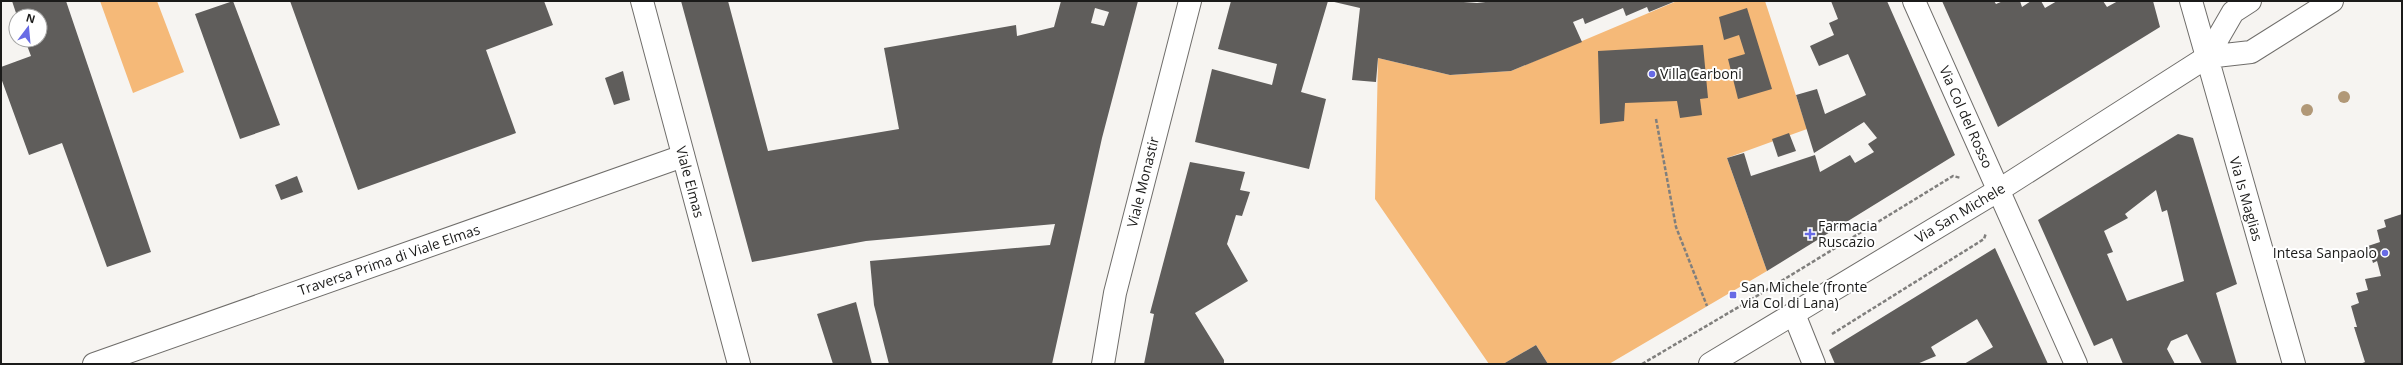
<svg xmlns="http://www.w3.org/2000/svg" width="2403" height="365" viewBox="0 0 2403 365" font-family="'Open Sans',sans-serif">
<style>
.green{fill:#f5b978}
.building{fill:#5f5d5b;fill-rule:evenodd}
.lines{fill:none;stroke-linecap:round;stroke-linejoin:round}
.minor-casing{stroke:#6f6d6a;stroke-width:24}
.tertiary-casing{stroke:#6f6d6a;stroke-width:24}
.secondary-casing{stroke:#6f6d6a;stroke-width:24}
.path{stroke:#807f7d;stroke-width:2.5;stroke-dasharray:4 2;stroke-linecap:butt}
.minor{stroke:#fff;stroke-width:22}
.tertiary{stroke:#fff;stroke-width:22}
.secondary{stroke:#fff;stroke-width:22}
.tree{fill:#b19877}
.poi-dot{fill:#686be5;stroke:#fff;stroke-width:1.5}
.labels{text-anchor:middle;stroke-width:4;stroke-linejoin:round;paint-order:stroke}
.poi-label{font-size:14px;fill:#1b1b1a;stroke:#fff;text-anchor:start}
.street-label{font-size:14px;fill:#1b1b1a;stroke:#fff}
</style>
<rect width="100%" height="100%" fill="#f6f4f1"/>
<!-- green -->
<path class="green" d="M100 1H157L184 72 133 93Z
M1677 1H1765L1807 129 1727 158 1767 271 1609 364H1548L1536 345 1503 364H1489L1375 199 1378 58 1450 75 1511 71Z"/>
<!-- building -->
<path class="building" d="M12 1H66L151 252 107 267 62 143 29 155 1 78V67L31 56 25 40H40V16H17Z
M233 1 280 125 240 139 195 14Z
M290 1H544L553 25 486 50 516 133 358 190Z
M681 1H728L768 151 899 129 884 48 1016 25 1017 36 1054 27 1061 1H1138L1102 138 1052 364H889L874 305 870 261 1050 245 1055 224 866 241 752 262ZM1095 8 1109 12 1104 26 1091 23Z
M1231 1H1328L1301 92 1326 99 1309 169 1195 142 1212 69 1272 85 1277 64 1218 49Z
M1330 1H1450L1477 3 1494 1H1676L1649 12 1647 7 1626 16 1623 8 1585 24 1583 18 1573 22 1582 42 1511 71 1450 75 1378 58 1376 82 1352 80 1360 8Z
M1831 1H1887L1955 155 1767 271 1727 158 1744 153 1751 176 1815 155 1820 172 1850 155 1855 163 1874 152 1868 144 1877 138 1864 122 1814 153 1796 95 1817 89 1825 114 1866 95 1848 54 1819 66 1810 46 1834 35 1829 23 1838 19Z
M1942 1H1994L1996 4 2003 1H2020L2022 7 2031 1H2041L2045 8 2057 1H2103L2107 7 2118 1H2153L2160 27 1998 127Z
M1747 8 1772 89 1738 99 1728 59 1745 54 1739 35 1724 40 1719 17Z
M1703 45 1708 98 1700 99 1702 115 1680 118 1677 101 1625 103 1624 121 1600 124 1598 51Z
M623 71 630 100 614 105 605 78Z
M1789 133 1796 151 1778 157 1772 139Z
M2178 134 2193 138 2237 284 2216 293 2237 364H2202L2187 334 2171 341 2167 349 2175 364H2123L2112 338 2094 346 2038 220ZM2156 190 2162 212 2167 210 2184 281 2127 301 2107 254 2113 252 2104 231 2128 218 2125 214Z
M1190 162 1245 172 1240 190 1250 192 1242 216 1236 215 1227 244 1248 281 1195 313 1224 360V364H1144L1154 314 1150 313Z
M297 176 303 192 281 200 275 185Z
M2402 214V364H2360L2365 362 2354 327H2357L2351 306 2359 303 2356 293 2368 290 2365 279 2381 276 2377 261 2373 263 2368 246 2380 242 2377 230 2386 227 2384 220Z
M1995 248 2048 364H1964L1993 347 1977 319 1931 347 1936 356 1917 364H1835L1829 350Z
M856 302 872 364H833L817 314Z
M1536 345 1548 364H1503Z"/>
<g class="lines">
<!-- minor casing -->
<g class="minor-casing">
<path id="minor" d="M1914 1 2076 364
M2191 1 2207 57
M1794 314 1814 364
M94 364 683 156"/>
</g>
<!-- tertiary casing -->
<g class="tertiary-casing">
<path id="tertiary" d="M2207 57 2294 364
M2207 57 2233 12 2250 1
M1710 364 1999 190 2207 57 2251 52 2332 1"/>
</g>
<!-- secondary casing -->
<g class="secondary-casing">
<path id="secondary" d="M642 1 739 364
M1103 364 1115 293 1190 1"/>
</g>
<!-- path -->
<path class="path" d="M1656 119 1676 227 1707 306
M1832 334 1984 239 1986 233
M1642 364 1747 302 1953 176 1961 178"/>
<!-- minor -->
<use href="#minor" class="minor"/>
<!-- tertiary -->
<use href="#tertiary" class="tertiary"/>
<!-- secondary -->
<use href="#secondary" class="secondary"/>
</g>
<!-- trees -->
<g class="tree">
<circle cx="2344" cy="97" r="6"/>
<circle cx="2307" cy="110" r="6"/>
</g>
<!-- markers -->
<g class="poi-dot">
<circle cx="1652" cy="74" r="4"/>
<path d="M1808 228h4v4h4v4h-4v4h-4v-4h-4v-4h4z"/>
<circle cx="2385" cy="253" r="4"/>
<rect x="1729" y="291" width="8" height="8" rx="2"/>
</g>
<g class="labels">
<!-- poi labels -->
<g class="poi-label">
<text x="1660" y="79">Villa Carboni</text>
<text x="1818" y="231">Farmacia<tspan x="1818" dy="16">Ruscazio</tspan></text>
<text x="2377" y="258" text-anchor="end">Intesa Sanpaolo</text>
<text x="1741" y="292">San Michele (fronte<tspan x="1741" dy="16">via Col di Lana)</tspan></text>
</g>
<!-- street labels -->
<g class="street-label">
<text transform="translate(1966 117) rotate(66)" y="5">Via Col del Rosso</text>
<text transform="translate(690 182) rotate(75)" y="5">Viale Elmas</text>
<text transform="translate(1143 182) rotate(-76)" y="5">Viale Monastir</text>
<text transform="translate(2246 199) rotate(74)" y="5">Via Is Maglias</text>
<text transform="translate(1960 213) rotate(-31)" y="5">Via San Michele</text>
<text transform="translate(389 260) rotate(-19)" y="5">Traversa Prima di Viale Elmas</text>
</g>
</g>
<!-- border -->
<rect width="2403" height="365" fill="none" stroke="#1b1b1a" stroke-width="4"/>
<!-- north arrow -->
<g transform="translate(28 28) rotate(16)"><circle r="19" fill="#ffffff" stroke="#a4a4a3"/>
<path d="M0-3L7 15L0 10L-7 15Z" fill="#686be5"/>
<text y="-6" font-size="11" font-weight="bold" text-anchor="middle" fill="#1b1b1a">N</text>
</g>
</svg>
